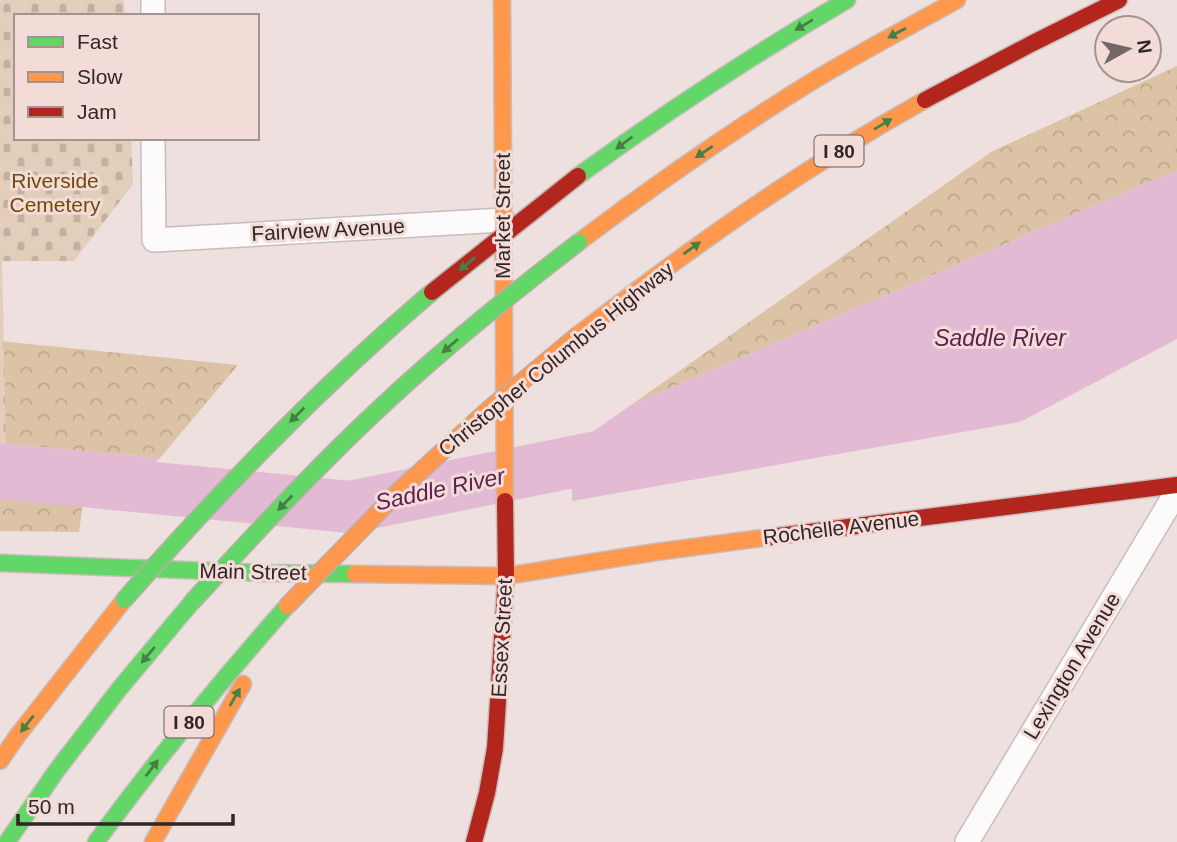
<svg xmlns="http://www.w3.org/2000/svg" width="1177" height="842" viewBox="0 0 1177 842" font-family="Arial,sans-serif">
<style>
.forest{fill:url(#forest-crowns)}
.cemetery{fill:url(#cemetery-stones)}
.water{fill:#e2bad4}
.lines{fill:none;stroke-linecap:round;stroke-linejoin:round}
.river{stroke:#e2bad4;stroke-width:52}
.street-casing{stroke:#c7bdbb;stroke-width:26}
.fast-casing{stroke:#c7bdbb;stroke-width:19}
.slow-casing{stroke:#c7bdbb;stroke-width:19}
.jam-casing{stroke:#c7bdbb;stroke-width:19}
.street{stroke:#fcfafa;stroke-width:23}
.fast{stroke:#63d668;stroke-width:16}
.slow{stroke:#ff974d;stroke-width:16}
.jam{stroke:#b3261e;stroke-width:16}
.fast-bridge-casing{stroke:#bcada8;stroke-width:19;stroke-linecap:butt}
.slow-bridge-casing{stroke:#bcada8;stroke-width:19;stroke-linecap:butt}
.jam-bridge-casing{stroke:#bcada8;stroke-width:19;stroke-linecap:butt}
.fast-bridge{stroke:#63d668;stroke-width:16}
.slow-bridge{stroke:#ff974d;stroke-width:16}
.jam-bridge{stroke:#b3261e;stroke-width:16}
.oneway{fill:#497e46}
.labels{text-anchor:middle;stroke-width:6;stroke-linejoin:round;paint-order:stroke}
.shield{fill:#f3dbd8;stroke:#6a5c5b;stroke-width:2}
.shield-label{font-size:19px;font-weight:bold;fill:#2f2625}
.park-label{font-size:21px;fill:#6f4c09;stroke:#f3dbd8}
.street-label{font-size:21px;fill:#2f2625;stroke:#f3dbd8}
.water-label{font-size:23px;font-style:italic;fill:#5e2052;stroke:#f3dbd8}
</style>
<defs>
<pattern id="forest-crowns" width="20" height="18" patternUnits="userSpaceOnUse" patternTransform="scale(1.75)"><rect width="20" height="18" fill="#ddc3a5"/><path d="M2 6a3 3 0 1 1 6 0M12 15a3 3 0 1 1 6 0" fill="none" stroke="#bea78e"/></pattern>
<pattern id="cemetery-stones" width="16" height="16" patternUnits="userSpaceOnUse" patternTransform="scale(1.75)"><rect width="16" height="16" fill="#e2ceba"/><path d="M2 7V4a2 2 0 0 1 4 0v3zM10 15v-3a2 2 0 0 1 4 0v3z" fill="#c2b1a0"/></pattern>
</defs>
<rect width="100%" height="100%" fill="#ede0de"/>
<!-- forest -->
<path class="forest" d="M1177 66V170L631 405 991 152Z
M0 341 238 365 160 458 6 444 0 443Z
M0 493 84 495 79 532 0 531Z"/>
<!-- cemetery -->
<path class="cemetery" d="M0 0H124L125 16H16V138H131L133 184 74 261H2L6 444 0 443Z"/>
<!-- water -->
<path class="water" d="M1177 170V339L1020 422 572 501V446L631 405Z
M0 443 6 444 160 458 121 496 0 493Z"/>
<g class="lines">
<!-- river -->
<path class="river" d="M0 473 350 507 641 448"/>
<!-- street casing -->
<g class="street-casing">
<path id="street" d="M153 0V16
M153 138 154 240 503 220
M967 842 1177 491"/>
</g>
<!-- fast casing -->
<g class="fast-casing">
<path id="fast" d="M578 176C665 113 754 54 847 0
M0 563 262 573 355 574
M7 842 57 770 120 688 192 602
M96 842C156 760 220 682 287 606"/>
</g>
<!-- slow casing -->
<g class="slow-casing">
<path id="slow" d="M502 0 505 501
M579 242C653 186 729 133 808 84 857 54 907 28 957 0
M579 334C691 248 801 169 925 100
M355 574 506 576 656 552 770 537
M0 761 18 735 124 600
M153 842 243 684"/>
</g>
<!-- jam casing -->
<g class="jam-casing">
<path id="jam" d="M925 100 1031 44 1119 0
M770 537 1177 485
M474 842 487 793 495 748 506 576 505 501"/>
</g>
<!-- street -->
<use href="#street" class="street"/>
<!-- fast -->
<use href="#fast" class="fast"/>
<!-- slow -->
<use href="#slow" class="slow"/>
<!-- jam -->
<use href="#jam" class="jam"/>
<!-- fast-bridge casing -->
<g class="fast-bridge-casing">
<path id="fast-bridge" d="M124 600C220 491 321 386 432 292
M192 602C254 535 315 468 382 406 444 348 511 294 579 242"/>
</g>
<!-- slow-bridge casing -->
<g class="slow-bridge-casing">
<path id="slow-bridge" d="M287 606 401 489 488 410 579 334"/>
</g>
<!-- jam-bridge casing -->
<g class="jam-bridge-casing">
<path id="jam-bridge" d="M432 292 578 176"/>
</g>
<!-- fast-bridge -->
<use href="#fast-bridge" class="fast-bridge"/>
<!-- slow-bridge -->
<use href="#slow-bridge" class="slow-bridge"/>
<!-- jam-bridge -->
<use href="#jam-bridge" class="jam-bridge"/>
</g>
<!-- one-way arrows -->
<defs><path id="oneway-solid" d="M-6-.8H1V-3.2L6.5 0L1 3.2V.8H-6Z" transform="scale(1.75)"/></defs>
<g class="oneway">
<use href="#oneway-solid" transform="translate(804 25) rotate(149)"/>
<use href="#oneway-solid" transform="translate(897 33) rotate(151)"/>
<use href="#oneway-solid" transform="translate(883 124) rotate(-31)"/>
<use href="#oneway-solid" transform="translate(624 143) rotate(143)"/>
<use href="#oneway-solid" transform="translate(704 152) rotate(146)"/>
<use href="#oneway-solid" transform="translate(692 248) rotate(-36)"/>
<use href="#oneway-solid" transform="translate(467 264) rotate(141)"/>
<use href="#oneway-solid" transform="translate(450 346) rotate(139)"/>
<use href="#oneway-solid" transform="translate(297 415) rotate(135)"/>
<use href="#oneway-solid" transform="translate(285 503) rotate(134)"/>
<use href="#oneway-solid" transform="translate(148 655) rotate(130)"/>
<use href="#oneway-solid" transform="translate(235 697) rotate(-60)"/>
<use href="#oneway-solid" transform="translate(27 724) rotate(128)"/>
<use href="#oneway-solid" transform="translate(152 768) rotate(-53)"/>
</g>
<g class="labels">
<!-- shield labels -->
<g class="shield">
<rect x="814.5" y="135.5" width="49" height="31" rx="5"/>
<rect x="164.5" y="706.5" width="49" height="31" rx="5"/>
</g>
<g class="shield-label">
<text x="839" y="158">I 80</text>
<text x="189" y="729">I 80</text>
</g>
<!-- park labels -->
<g class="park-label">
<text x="55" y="188">Riverside<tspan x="55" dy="24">Cemetery</tspan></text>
</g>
<!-- street labels -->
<g class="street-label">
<text transform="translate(503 216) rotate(-90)" y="7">Market Street</text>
<text transform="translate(328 230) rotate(-3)" y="7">Fairview Avenue</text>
<text transform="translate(556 359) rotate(-39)" y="7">Christopher Columbus Highway</text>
<text transform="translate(841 528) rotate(-7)" y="7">Rochelle Avenue</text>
<text transform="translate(253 572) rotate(1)" y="7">Main Street</text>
<text transform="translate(502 638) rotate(-87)" y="7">Essex Street</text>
<text transform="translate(1072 666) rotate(-59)" y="7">Lexington Avenue</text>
</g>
<!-- water labels -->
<g class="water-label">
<text x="1000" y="346">Saddle River</text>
<text transform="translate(440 489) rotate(-12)" y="8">Saddle River</text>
</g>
</g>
<!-- legend -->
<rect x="14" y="14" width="245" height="126" fill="#f3dbd8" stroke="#a59390" stroke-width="2"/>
<rect x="28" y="37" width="35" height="10" fill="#63d668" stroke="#a59390" stroke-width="2"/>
<text x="77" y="49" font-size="21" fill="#2f2625">Fast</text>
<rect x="28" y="72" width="35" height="10" fill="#ff974d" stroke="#a59390" stroke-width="2"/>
<text x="77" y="84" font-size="21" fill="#2f2625">Slow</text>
<rect x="28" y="107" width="35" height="10" fill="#b3261e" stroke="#a59390" stroke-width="2"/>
<text x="77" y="119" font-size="21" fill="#2f2625">Jam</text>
<!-- north arrow -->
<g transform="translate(1128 49) rotate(82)"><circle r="33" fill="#f3dbd8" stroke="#a59390" stroke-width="2"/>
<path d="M0-5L12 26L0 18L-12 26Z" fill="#726766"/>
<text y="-10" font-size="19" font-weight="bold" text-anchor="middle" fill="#2f2625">N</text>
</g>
<!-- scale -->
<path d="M18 814v10h215v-10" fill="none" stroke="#2f2625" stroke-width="3.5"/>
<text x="28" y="814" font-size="21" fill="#2f2625" stroke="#f3dbd8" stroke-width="5" paint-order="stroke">50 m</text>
</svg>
